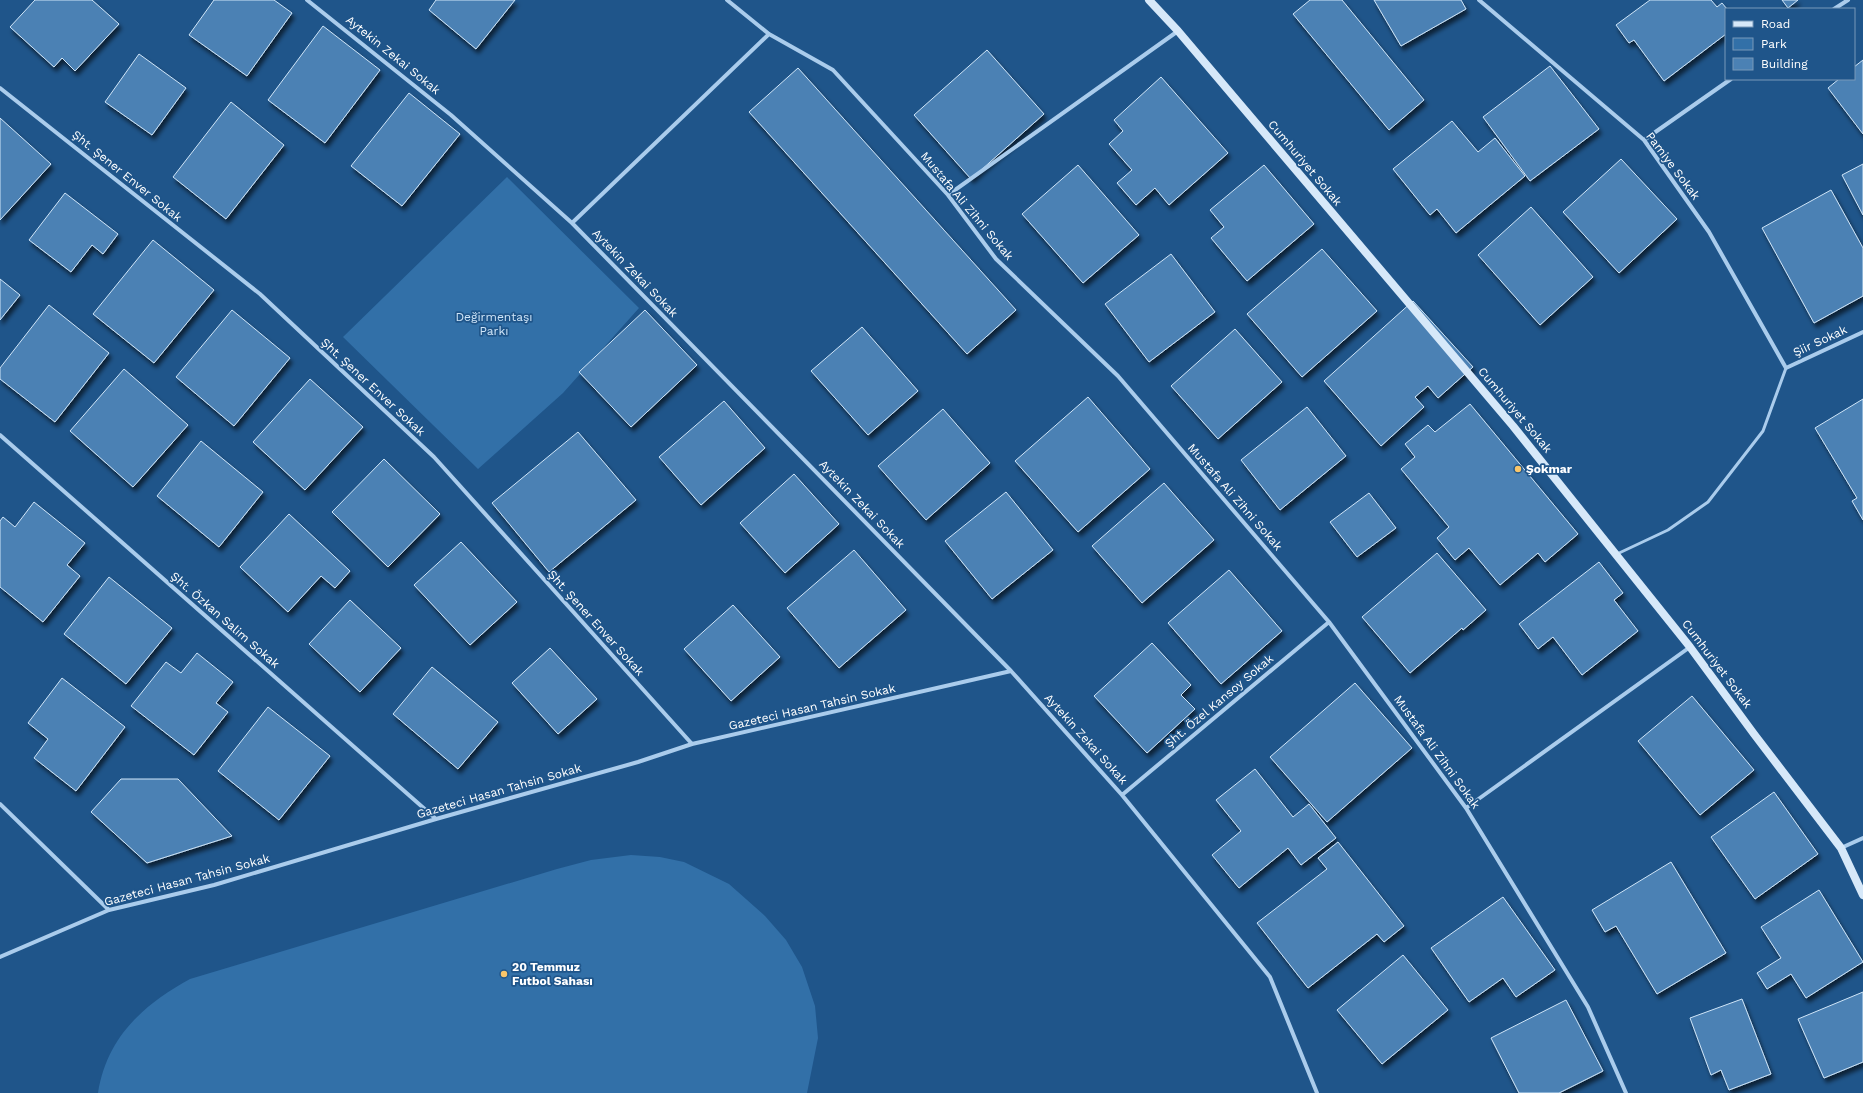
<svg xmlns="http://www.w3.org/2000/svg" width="1863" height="1093" viewBox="0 0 1863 1093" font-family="'Work Sans',sans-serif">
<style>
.green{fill:#3270a8}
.building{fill:#4b81b4;stroke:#cfe5f8;filter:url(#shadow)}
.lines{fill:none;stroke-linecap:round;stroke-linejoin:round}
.lane{stroke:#aaccec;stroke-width:3}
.street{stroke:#aaccec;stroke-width:4}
.secondary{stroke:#d6e8f9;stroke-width:8}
.poi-dot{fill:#fac66a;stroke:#1f558a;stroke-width:1.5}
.labels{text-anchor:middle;stroke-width:3.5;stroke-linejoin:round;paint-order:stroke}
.street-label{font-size:12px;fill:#fff;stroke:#1f558a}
.park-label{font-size:12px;fill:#cfe5f8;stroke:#1f558a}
.poi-label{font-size:12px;font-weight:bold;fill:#fff;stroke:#1f558a;text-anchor:start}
</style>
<defs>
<filter id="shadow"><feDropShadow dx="2.5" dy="4.5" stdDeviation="2" flood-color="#0009"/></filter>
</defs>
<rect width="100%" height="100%" fill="#1f558a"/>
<!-- green -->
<path class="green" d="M507 177 639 308 563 393 478 469 343 337Z
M631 855 660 857 684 862 729 884 765 916 786 940 802 967 815 1006 818 1038 807 1093H98C107 1037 143 1005 190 979L557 869 591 860Z"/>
<!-- building -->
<path class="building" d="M35 0H92L119 24 75 71 62 58 54 67 10 27Z
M214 0H274L292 13 247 76 189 35Z
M436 0H515L476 49 429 10Z
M1310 0H1342L1424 100 1389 130 1293 14Z
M1374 0H1461L1466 9 1401 46Z
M1650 0H1711L1717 7 1722 3 1727 9 1726 34 1664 81 1634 40 1629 43 1616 25Z
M1782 0H1798L1788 8Z
M323 26 380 70 325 143 268 100Z
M987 50 1044 114 971 179 914 115Z
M139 54 186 88 152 135 105 102Z
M1863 60V134L1828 88 1839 79H1854V67Z
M1550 66 1599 129 1530 181 1483 117Z
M798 68 1016 310 967 354 749 112Z
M1161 77 1228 153 1169 205 1155 188 1136 205 1117 183 1132 170 1109 144 1123 131 1114 120Z
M409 93 460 134 402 206 351 166Z
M231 102 284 145 226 219 173 177Z
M0 118 51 164 0 220Z
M1452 121 1478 152 1495 138 1525 176 1456 233 1437 209 1430 215 1393 169Z
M1621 159 1677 219 1619 273 1563 212Z
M1863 164V215L1842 175Z
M1078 165 1139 235 1083 283 1022 214Z
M1264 165 1314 224 1247 281 1211 238 1224 227 1210 210Z
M1831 190 1863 248V296L1814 323 1762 228Z
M65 193 118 234 103 254 92 245 71 272 29 240Z
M1531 207 1593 277 1540 325 1478 255Z
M153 240 214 290 154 363 93 314Z
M1322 249 1377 311 1302 377 1247 314Z
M1171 254 1215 312 1149 362 1105 304Z
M0 279 20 295 0 320Z
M1413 301 1473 367 1438 398 1428 386 1415 397 1424 407 1381 446 1324 381Z
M49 305 109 353 55 422 0 379V368Z
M232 310 290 358 234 426 176 377Z
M645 310 697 365 631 427 579 372Z
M862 327 918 391 868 435 811 371Z
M1235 329 1282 382 1218 439 1171 386Z
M124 369 188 425 133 487 70 431Z
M310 379 363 427 305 490 253 442Z
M1088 397 1150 469 1078 532 1015 461Z
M1863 399V520L1852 501 1857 498 1815 428Z
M724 401 765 448 701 505 659 457Z
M1470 404 1578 534 1545 562 1538 553 1500 585 1469 548 1455 560 1437 538 1449 527 1401 469 1415 457 1405 444 1428 425 1435 432Z
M1307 407 1346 456 1280 510 1241 460Z
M943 409 990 463 926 520 878 466Z
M578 432 636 500 549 572 492 503Z
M201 441 263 492 219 547 157 496Z
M384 459 440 514 388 567 332 512Z
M794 474 839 524 785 573 740 523Z
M1164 483 1214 540 1142 603 1092 546Z
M1006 492 1053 550 992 599 945 541Z
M1369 493 1396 528 1357 557 1330 522Z
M34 502 85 543 67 565 80 576 43 622 0 587V521L3 517 15 527Z
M289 514 350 571 335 588 321 576 288 612 240 567Z
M461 542 517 602 470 645 414 585Z
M854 550 906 610 839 668 787 608Z
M1437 553 1486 610 1463 630 1462 628 1410 673 1362 617Z
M1599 562 1623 593 1614 600 1638 631 1582 675 1553 637 1538 649 1519 624Z
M1229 570 1282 631 1221 684 1168 623Z
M109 577 172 628 126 684 64 634Z
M350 600 401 648 360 692 309 644Z
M733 605 780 657 731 701 684 649Z
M1152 643 1191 685 1181 695 1195 709 1147 753 1094 696Z
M550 648 597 699 558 734 512 683Z
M197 653 233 682 216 703 228 712 194 755 131 706 166 662 181 673Z
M432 667 498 722 458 769 393 714Z
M62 678 125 727 76 791 34 758 48 739 28 723Z
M1355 683 1412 748 1327 822 1270 757Z
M1692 696 1754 770 1700 815 1638 741Z
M268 707 330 756 279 820 218 771Z
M1255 769 1293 817 1309 804 1336 838 1301 865 1288 848 1239 888 1212 855 1241 831 1216 800Z
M121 779H178L232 836 147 863 91 812Z
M1774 792 1818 854 1755 899 1711 837Z
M1338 842 1404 926 1384 942 1377 934 1308 988 1257 923 1327 869 1318 858Z
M1671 862 1726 953 1657 994 1616 926 1605 932 1592 910Z
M1819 890 1863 962 1806 998 1791 974 1767 989 1757 973 1781 958 1761 927Z
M1503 897 1555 970 1516 997 1503 978 1469 1002 1431 948Z
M1403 955 1448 1010 1382 1064 1337 1010Z
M1863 992V1062L1824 1078 1798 1019Z
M1742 999 1771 1074 1729 1090 1721 1070 1711 1075 1690 1018Z
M1566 1000 1603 1071 1559 1093H1519L1491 1038Z"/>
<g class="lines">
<!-- lane -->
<path class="lane" d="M1617 554 1668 530 1708 502 1763 431 1786 368"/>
<!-- street -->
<path class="street" d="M307 0 451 115 572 223 1011 671 1122 795 1270 977 1317 1093
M727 0 769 34 833 70 948 195 996 259 1118 376 1329 622 1466 808 1588 1007 1626 1093
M1479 0 1644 140 1709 232 1786 368 1863 332
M1834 9 1848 0
M0 88 260 294 434 457 692 744
M1644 140 1731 79
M948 195 1178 31
M572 223 769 34
M0 435 436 819
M1122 795 1329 622
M0 804 109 910
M1466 808 1690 647
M1841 848 1863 838
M0 957 109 910 214 885 436 819 638 762 692 744 1011 671"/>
<!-- secondary -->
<path class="secondary" d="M1149 0 1178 31 1513 426 1690 647 1754 734 1841 848 1863 895"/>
</g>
<!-- markers -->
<g class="poi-dot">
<circle cx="1518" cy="469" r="4"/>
<circle cx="504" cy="974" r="4"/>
</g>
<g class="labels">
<!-- street labels -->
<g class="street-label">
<text transform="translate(393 55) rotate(39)" y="4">Aytekin Zekai Sokak</text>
<text transform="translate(1305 163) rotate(50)" y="4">Cumhuriyet Sokak</text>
<text transform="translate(1673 166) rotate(53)" y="4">Pamiye Sokak</text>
<text transform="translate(127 176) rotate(39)" y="4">Şht. Şener Enver Sokak</text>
<text transform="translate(967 206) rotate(50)" y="4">Mustafa Ali Zihni Sokak</text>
<text transform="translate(635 273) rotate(46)" y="4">Aytekin Zekai Sokak</text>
<text transform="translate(1820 341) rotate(-25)" y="4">Şiir Sokak</text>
<text transform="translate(373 387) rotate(43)" y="4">Şht. Şener Enver Sokak</text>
<text transform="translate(1515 410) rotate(50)" y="4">Cumhuriyet Sokak</text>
<text transform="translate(1235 497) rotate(49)" y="4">Mustafa Ali Zihni Sokak</text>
<text transform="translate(862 504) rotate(46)" y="4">Aytekin Zekai Sokak</text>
<text transform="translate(225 620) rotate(41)" y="4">Şht. Özkan Salim Sokak</text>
<text transform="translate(596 623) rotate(48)" y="4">Şht. Şener Enver Sokak</text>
<text transform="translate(1717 664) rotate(53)" y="4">Cumhuriyet Sokak</text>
<text transform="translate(1219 701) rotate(-40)" y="4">Şht. Özel Kansoy Sokak</text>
<text transform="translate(812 707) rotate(-13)" y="4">Gazeteci Hasan Tahsin Sokak</text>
<text transform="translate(1086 739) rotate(48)" y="4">Aytekin Zekai Sokak</text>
<text transform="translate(1437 752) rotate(54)" y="4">Mustafa Ali Zihni Sokak</text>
<text transform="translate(499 791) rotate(-16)" y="4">Gazeteci Hasan Tahsin Sokak</text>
<text transform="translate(187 880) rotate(-15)" y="4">Gazeteci Hasan Tahsin Sokak</text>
</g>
<!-- park labels -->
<g class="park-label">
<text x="494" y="321">Değirmentaşı<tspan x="494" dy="14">Parkı</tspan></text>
</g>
<!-- poi labels -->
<g class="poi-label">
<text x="1526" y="473">Şokmar</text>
<text x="512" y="971">20 Temmuz<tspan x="512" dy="14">Futbol Sahası</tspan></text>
</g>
</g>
<!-- legend -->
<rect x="1725" y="8" width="130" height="72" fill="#1f558a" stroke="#7999b9"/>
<rect x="1733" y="21" width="20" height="6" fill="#d6e8f9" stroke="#7999b9"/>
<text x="1761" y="28" font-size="12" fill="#ffffff">Road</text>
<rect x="1733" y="38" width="20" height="12" fill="#3270a8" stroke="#7999b9"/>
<text x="1761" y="48" font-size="12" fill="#ffffff">Park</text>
<rect x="1733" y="58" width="20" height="12" fill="#4b81b4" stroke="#7999b9"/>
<text x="1761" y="68" font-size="12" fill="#ffffff">Building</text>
</svg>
